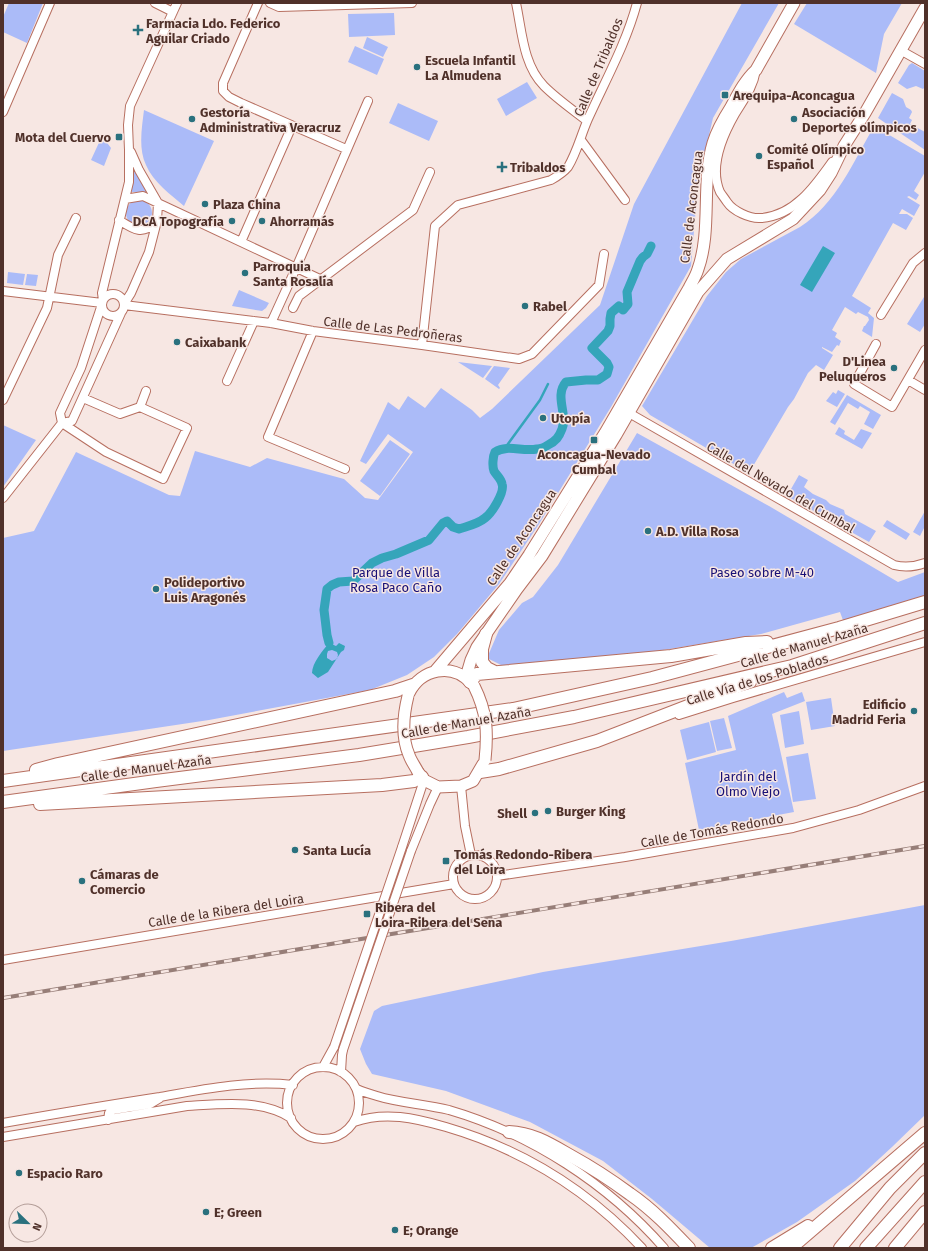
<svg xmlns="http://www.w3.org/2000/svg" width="928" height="1251" viewBox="0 0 928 1251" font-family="'Fira Sans',sans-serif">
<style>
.green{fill:#abbbf8}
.water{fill:#35a5ba;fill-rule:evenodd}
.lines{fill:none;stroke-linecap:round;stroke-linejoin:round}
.stream{stroke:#35a5ba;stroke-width:2.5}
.canal{stroke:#35a5ba;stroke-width:9}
.minor-casing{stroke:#b76f60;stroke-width:10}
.major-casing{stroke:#b76f60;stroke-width:13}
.highway-casing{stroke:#b76f60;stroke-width:14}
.minor{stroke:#fff;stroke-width:8}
.major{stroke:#fff;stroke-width:11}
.highway{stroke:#fff;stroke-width:12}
.rail-casing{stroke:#977e78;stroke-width:4}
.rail{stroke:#f7e7e3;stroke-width:2.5;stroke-dasharray:8;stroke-linecap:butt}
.minor-bridge-casing{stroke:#b76f60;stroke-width:10;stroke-linecap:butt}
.major-bridge-casing{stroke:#b76f60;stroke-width:13;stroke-linecap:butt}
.minor-bridge{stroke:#fff;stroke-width:8}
.major-bridge{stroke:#fff;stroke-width:11}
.poi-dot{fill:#2a717e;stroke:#f7e7e3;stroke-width:1.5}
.labels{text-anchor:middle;stroke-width:3;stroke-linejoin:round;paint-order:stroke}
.poi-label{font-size:13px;font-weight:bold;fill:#50312a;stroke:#f7e7e3;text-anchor:start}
.street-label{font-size:13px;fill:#50312a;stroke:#f7e7e3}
.park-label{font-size:13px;fill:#181076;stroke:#f7e7e3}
</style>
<rect width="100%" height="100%" fill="#f7e7e3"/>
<!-- green -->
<path class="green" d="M9 3H43L27 43 3 32V17Z
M742 3H779L713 118 698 183 691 266 611 407 539 524 499 584 457 634 434 657 407 675 370 690 209 720 3 751V538L34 531 76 452 169 495 180 496 195 451 250 467 267 458 344 479 365 498 378 500 413 452 388 434 366 464 360 461 388 402 399 410 408 396 425 408 441 388 472 410 480 418 492 409 600 305 634 204Z
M807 3H902L884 34 876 73 794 24Z
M394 13 395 35 349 37 348 14Z
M367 37 388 47 383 57 363 48Z
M355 46 384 59 377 75 348 62Z
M912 63 925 71V87L923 89 916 86 907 89 898 83 909 65Z
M527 82 537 98 506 116 497 99Z
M892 93 903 99 906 107 911 110 912 112 909 118 912 120 910 124 925 132V150L878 118Z
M398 103 438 121 429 141 389 123Z
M144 110 214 141 184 206C171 195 153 182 146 165 138 148 142 127 144 110Z
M874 126 925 156V172L914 191 919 195 916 200 909 196 907 197 920 205 914 216 902 209 899 214H907L913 218 906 230 893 223 852 296 871 308 868 313 874 318 872 337 862 331 864 326H865L869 320 868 317 858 312 856 314 845 307 832 330 837 333 835 337 841 341 839 346 837 345 832 352 822 347V348L833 355 824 370 816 365 808 373 794 399 788 407 749 473 650 415 642 406 707 296 726 272 741 259 800 227C836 204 854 161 874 126Z
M102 136 111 148 104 166 91 160Z
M134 168 149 194 145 192H132L131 190 133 169Z
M126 213a13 13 0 1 1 26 0a13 13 0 1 1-26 0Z
M8 272 25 274 23 285 7 283Z
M27 274 38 275 36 286 25 285Z
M239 290 269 303 266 308 262 311 232 306Z
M924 297 925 298V324L920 332 907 324Z
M458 362 492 366 483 378Z
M494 366 510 368 498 385 500 388 499 389 485 379Z
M838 390 845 394 837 407 826 401 833 392 836 394Z
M847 395 881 415 873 429 864 424 870 412 860 406 858 409 848 403 835 425 830 422Z
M3 425 36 440 3 487Z
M839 427 845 431 844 434 854 440 861 429 872 433 862 449 835 434Z
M637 433 769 506 898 582 925 572V596L844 623 840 612 761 634 645 653 503 666 487 658 499 630 522 603 533 597 558 565Z
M390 440 410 454 380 496 360 481Z
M799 475 808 480 804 487 813 494 826 500 830 504 844 510 845 514 876 531 869 542 787 496Z
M925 511V526L920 536 913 532Z
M887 520 910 534 906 540 883 526Z
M784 692 787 698 802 692 805 701 772 714 794 812 699 830 685 763 736 750 728 716Z
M831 698 835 726 811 730 806 702Z
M799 711 804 744 785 748 780 715Z
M724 718 732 748 717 751 710 721Z
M709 722 716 752 687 760 680 730 694 726 698 742 694 726Z
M808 753 816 799 793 802 786 757Z
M925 905V1115L892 1147 855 1181 797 1222 751 1248H710L652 1199 603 1161 530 1122 446 1091 372 1074 366 1064 360 1049 374 1011 382 1006 543 972 731 941Z"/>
<!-- water -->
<path class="water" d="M823 246 835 253 812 292 800 285Z
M329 643 336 646 339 643 345 646 344 650 341 652 328 672 318 678 312 673C312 663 323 650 329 643ZM332 650 337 652 338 655 337 659 332 661 327 658V654L328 651Z"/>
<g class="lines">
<!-- stream -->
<path class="stream" d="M505 448 540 400 548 384"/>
<!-- canal -->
<path class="canal" d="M329 643 327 635 324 610 327 589 332 585 339 582 353 581 372 563 382 558 396 554 429 540 443 523 447 521 453 527 459 529C468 526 478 524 485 518 492 513 505 492 502 484 501 478 496 475 494 471 492 466 493 456 495 452 508 444 522 452 537 449 541 449 545 447 548 445 556 441 559 437 562 429 568 414 554 396 566 382L586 380H598L607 374 609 367 607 363 592 348 608 331 610 326V319L611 313 619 306 623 310 628 304 627 292 640 261 643 257 647 254 651 246"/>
<!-- minor casing -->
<g class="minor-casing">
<path id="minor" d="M155 3 173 12
M258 3 223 83V91L229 97 241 103 346 149
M270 3 279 7 412 3
M516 3C522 31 523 65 544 86 557 99 573 110 587 121
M900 50 925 64
M756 70C753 88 744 99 735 114 723 135 709 167 720 192 722 195 725 199 727 202 733 211 750 219 761 218 794 216 815 186 832 162
M3 112 50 3
M581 140 625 200
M125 199 143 196 320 279
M119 220C133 229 142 236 156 222
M241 242 292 126
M3 291 102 303
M102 305a11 11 0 1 1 22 0a11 11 0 1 1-22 0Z
M103 300 102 293 129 182V150L128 125 130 106 177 3
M102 304 81 368 60 413 62 423 106 452 163 479 187 428 140 407 146 391
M124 304 131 293 149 252 157 221 158 203 139 170 131 152
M124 305 271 323 313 331 422 345 519 359 532 354 599 285 604 254
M293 308 299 296 413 210 430 172
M881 315 913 263 925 253
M271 323 296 268 368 101
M313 331 268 437 345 469
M876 344 854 384 892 407 925 350
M422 345 435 226 458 205 551 180C558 176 563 173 568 167 577 152 581 135 588 119 605 81 626 44 637 3
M908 380 925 390
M227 381 254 321
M83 398 120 414 140 407
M3 400 47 308 58 255 76 218
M623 412 629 413 894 565C905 568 914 567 925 563
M62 423 72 421 121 313
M3 498 62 423
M679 715 733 698 925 642
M461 786 465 826 471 855
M402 847 424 780
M411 851 430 804 438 787
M453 877a22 22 0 1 1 44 0a22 22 0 1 1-44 0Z
M497 876 625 857 793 828 859 810 925 786
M3 960 454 884
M323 1067 334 1047
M287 1103a36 36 0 1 1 72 0a36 36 0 1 1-72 0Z
M341 1072 342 1055 343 1050
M357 1089C363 1092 370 1094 377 1096 399 1103 425 1104 449 1110 531 1134 608 1184 664 1248
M108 1120 109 1113 113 1110 150 1104 160 1098
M354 1122C385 1111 415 1118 446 1127 521 1149 588 1190 642 1248
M3 1123C55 1114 107 1105 160 1097 204 1089 248 1080 293 1085
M3 1137 187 1106C222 1104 261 1099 291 1118"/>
</g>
<!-- major casing -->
<g class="major-casing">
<path id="major" d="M436 670 510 583 529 555 605 433 689 288C692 282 696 276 698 269 712 230 701 183 713 143 717 130 724 118 731 107 738 94 745 80 756 70L794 3
M466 677 471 660 477 647 517 589 542 556 616 435 698 292 727 259 793 219 820 190 831 173 844 146 865 113 925 8
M409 693C421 669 452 662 471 683
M418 772 424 780 438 787 461 786 473 781 483 764"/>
</g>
<!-- highway casing -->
<g class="highway-casing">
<path id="highway" d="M486 634 482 649V662L487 668 495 672
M470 682 477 674 671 656 746 643 767 642
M36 770 58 764 395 691 413 685
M480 772 499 769 597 741 750 682
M3 781 513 709 652 678 839 628 925 602
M3 802 156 781 359 755 468 737 574 717 792 666 925 623
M40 804 382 785 414 781 422 777
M509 1132C533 1133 550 1144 571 1156 591 1167 611 1180 630 1194 652 1209 671 1229 689 1248
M772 1248 808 1226
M791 1248 925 1133
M840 1248 890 1188 925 1153
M866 1248 925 1182
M895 1248 925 1212"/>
</g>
<!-- minor -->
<use href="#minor" class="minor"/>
<!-- major -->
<use href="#major" class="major"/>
<!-- highway -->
<use href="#highway" class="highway"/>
<!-- rail casing -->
<g class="rail-casing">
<path id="rail" d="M3 998 925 846"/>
</g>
<!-- rail -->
<use href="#rail" class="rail"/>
<!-- minor-bridge casing -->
<g class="minor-bridge-casing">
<path id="minor-bridge" d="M334 1047 402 847
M343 1050 411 851"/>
</g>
<!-- major-bridge casing -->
<g class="major-bridge-casing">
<path id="major-bridge" d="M474 686C487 712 488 732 485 760
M408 696C403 716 401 736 409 755 411 761 415 766 418 772"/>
</g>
<!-- minor-bridge -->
<use href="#minor-bridge" class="minor-bridge"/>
<!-- major-bridge -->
<use href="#major-bridge" class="major-bridge"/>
</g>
<!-- markers -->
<g class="poi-dot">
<path d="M136 24h4v4h4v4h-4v4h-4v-4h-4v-4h4z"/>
<circle cx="417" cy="67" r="4"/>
<rect x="721" y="91" width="8" height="8" rx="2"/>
<circle cx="192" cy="119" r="4"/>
<circle cx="794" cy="119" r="4"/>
<rect x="115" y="133" width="8" height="8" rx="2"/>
<circle cx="759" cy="156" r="4"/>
<path d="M500 161h4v4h4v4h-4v4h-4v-4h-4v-4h4z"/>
<circle cx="205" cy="204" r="4"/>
<circle cx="232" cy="221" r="4"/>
<circle cx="262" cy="221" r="4"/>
<circle cx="245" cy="273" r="4"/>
<circle cx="525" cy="306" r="4"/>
<circle cx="177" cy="342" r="4"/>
<circle cx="894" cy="368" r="4"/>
<circle cx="543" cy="418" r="4"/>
<rect x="590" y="436" width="8" height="8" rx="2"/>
<circle cx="648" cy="531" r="4"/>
<circle cx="156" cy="589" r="4"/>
<circle cx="914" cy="711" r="4"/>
<circle cx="548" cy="811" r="4"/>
<circle cx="535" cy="813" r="4"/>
<circle cx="295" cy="850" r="4"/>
<rect x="442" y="857" width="8" height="8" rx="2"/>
<circle cx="82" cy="881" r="4"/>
<rect x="363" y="910" width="8" height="8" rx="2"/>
<circle cx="19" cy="1173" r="4"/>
<circle cx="206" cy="1212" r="4"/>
<circle cx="395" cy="1230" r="4"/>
</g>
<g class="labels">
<!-- poi labels -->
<g class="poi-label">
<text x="146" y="28">Farmacia Ldo. Federico<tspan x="146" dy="15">Aguilar Criado</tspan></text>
<text x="425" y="65">Escuela Infantil<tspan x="425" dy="15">La Almudena</tspan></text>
<text x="733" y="100">Arequipa-Aconcagua</text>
<text x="200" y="117">Gestoría<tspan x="200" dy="15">Administrativa Veracruz</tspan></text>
<text x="802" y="117">Asociación<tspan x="802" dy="15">Deportes olímpicos</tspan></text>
<text x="111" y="142" text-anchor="end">Mota del Cuervo</text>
<text x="767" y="154">Comité Olímpico<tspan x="767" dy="15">Español</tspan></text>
<text x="510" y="172">Tribaldos</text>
<text x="213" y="209">Plaza China</text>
<text x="224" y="226" text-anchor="end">DCA Topografía</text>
<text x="270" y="226">Ahorramás</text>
<text x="253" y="271">Parroquia<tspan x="253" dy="15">Santa Rosalía</tspan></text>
<text x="533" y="311">Rabel</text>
<text x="185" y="347">Caixabank</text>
<text x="886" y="366" text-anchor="end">D'Linea<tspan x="886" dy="15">Peluqueros</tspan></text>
<text x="551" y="423">Utopía</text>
<text x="594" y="459" text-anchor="middle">Aconcagua-Nevado<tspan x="594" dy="15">Cumbal</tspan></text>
<text x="656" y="536">A.D. Villa Rosa</text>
<text x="164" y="587">Polideportivo<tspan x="164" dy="15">Luis Aragonés</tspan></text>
<text x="906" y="709" text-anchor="end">Edificio<tspan x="906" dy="15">Madrid Feria</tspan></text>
<text x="556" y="816">Burger King</text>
<text x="527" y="818" text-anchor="end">Shell</text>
<text x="303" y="855">Santa Lucía</text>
<text x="454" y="859">Tomás Redondo-Ribera<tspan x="454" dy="15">del Loira</tspan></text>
<text x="90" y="879">Cámaras de<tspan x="90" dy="15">Comercio</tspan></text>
<text x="375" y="912">Ribera del<tspan x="375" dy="15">Loira-Ribera del Sena</tspan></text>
<text x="27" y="1178">Espacio Raro</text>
<text x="214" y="1217">E; Green</text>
<text x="403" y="1235">E; Orange</text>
</g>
<!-- street labels -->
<g class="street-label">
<text transform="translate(598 67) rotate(-67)" y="5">Calle de Tribaldos</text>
<text transform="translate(691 207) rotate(-83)" y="5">Calle de Aconcagua</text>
<text transform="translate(393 329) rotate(7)" y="5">Calle de Las Pedroñeras</text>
<text transform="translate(781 487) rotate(30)" y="5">Calle del Nevado del Cumbal</text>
<text transform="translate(521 537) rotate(-56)" y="5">Calle de Aconcagua</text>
<text transform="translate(804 645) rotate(-16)" y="5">Calle de Manuel Azaña</text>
<text transform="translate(757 679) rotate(-17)" y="5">Calle Vía de los Poblados</text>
<text transform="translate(466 722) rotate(-10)" y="5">Calle de Manuel Azaña</text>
<text transform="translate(146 768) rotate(-8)" y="5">Calle de Manuel Azaña</text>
<text transform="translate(712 830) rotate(-10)" y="5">Calle de Tomás Redondo</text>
<text transform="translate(226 910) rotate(-9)" y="5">Calle de la Ribera del Loira</text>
</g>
<!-- park labels -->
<g class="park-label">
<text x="396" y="577">Parque de Villa<tspan x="396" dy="15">Rosa Paco Caño</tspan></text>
<text x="762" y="577">Paseo sobre M-40</text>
<text x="748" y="781">Jardín del<tspan x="748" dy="15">Olmo Viejo</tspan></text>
</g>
</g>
<!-- border -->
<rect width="928" height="1251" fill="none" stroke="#50312a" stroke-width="8"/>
<!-- north arrow -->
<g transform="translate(28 1223) rotate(113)"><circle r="19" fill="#f7e7e3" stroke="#b49e99"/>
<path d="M0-3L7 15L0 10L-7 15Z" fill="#2a717e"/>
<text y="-6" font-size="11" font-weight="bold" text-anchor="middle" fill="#50312a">N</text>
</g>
</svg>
